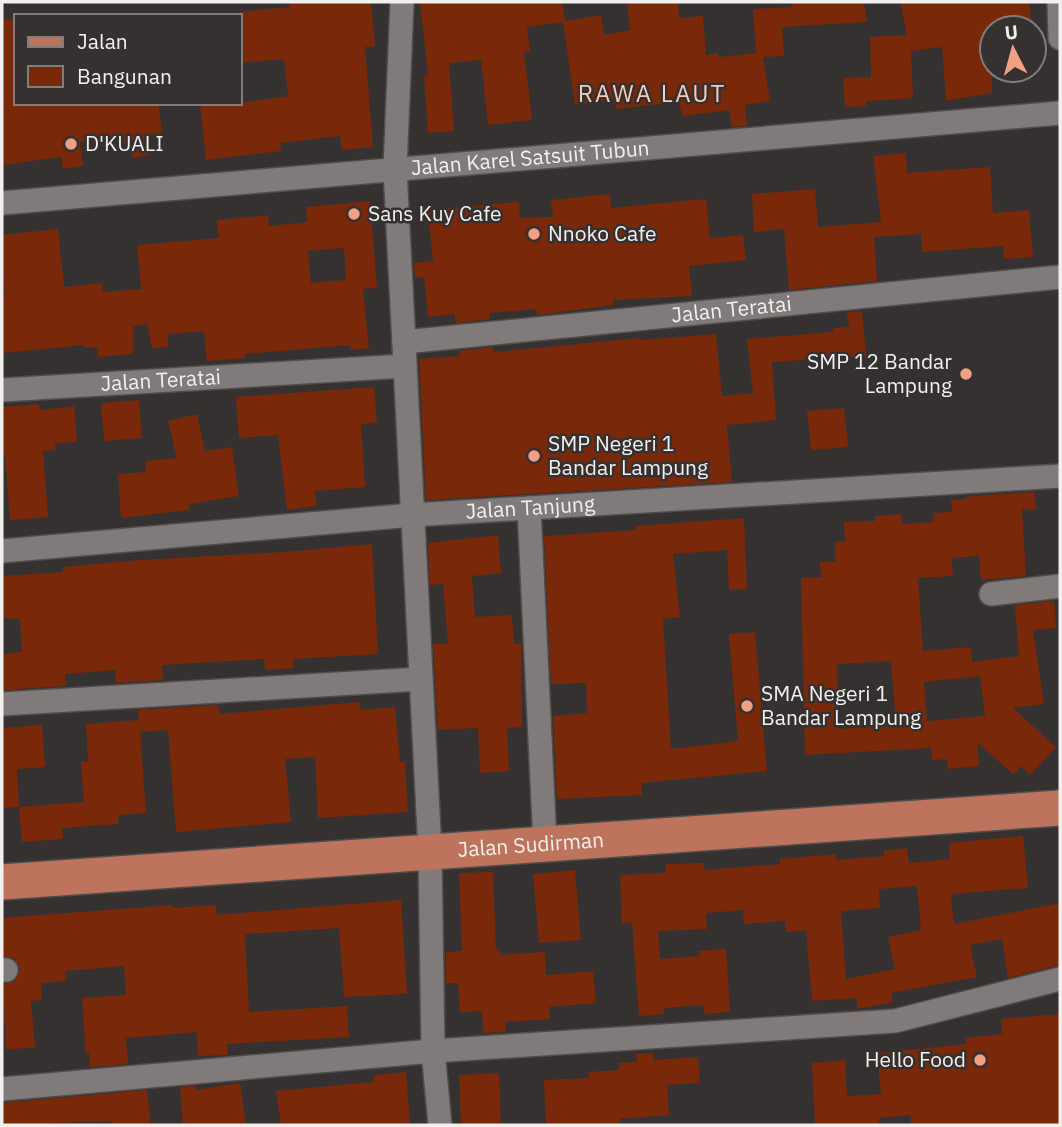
<svg xmlns="http://www.w3.org/2000/svg" width="1062" height="1127" viewBox="0 0 1062 1127" font-family="'IBM Plex Sans',sans-serif">
<style>
.building{fill:#79290a;fill-rule:evenodd}
.lines{fill:none;stroke-linecap:round;stroke-linejoin:round}
.street-casing{stroke:#4f4d4c;stroke-width:26}
.primary-casing{stroke:#4f4d4c;stroke-width:38}
.street{stroke:#807b7a;stroke-width:23}
.primary{stroke:#be745c;stroke-width:35}
.poi-dot{fill:#f39f84;stroke:#353130;stroke-width:2.5}
.labels{text-anchor:middle;stroke-width:5;stroke-linejoin:round;paint-order:stroke}
.poi-label{font-size:21px;fill:#f2f0ef;stroke:#353130;text-anchor:start}
.street-label{font-size:21px;fill:#f2f0ef;stroke:#353130}
.quarter-label{font-size:24px;letter-spacing:2px;fill:#f8c8b8;stroke:#353130}
</style>
<rect width="100%" height="100%" fill="#353130"/>
<!-- building -->
<path class="building" d="M289 2H371L375 46 365 47 373 147 342 150 340 136 280 143 281 151 206 160 200 103H240L288 96 284 59 240 63V12L290 7Z
M420 2H562L565 21 601 15 604 35 630 30 627 2H678L679 18 703 16 706 55 718 53 719 57 756 53 753 9 792 7V2H864L867 22 782 27 784 56 763 57 770 101 745 105 747 126 732 127 729 110 682 116 679 102 616 109 615 99 575 105 563 22 527 27 530 51 524 52 532 120 488 125 481 60 449 63 454 131 428 133 424 76H428Z
M900 2H1029L1032 28H992V93L946 101 942 47 911 51 913 98 866 101V106L845 107 843 78 871 77 870 37 907 35Z
M16 19V103H158L162 133 148 135 150 155 132 158 130 142 118 143V137L80 142 83 166 63 169 61 157 2 165V20Z
M906 153 907 173 990 167 993 213 1029 210 1033 257 1004 259 1003 246 922 252 921 234 874 237 877 281 789 290 784 229 754 232 752 194 815 189 818 227 881 222 873 156Z
M610 194 611 208 706 199 710 238 743 235 746 260 689 266 692 296 613 300V305L537 315 536 309 489 313 490 319 456 323 454 314 428 317 424 277 415 278 414 263 433 261 428 210 519 202 520 218 553 217 551 200Z
M370 201 377 288 363 289 369 348 351 350 350 345 245 354V358L207 361 204 331 167 334 169 347 152 348 147 324 133 326V354L98 357 97 347 85 348V345L2 353V297L5 296 2 235 58 229 64 287 102 283 103 292 141 289 137 245 219 238 217 220 268 215 269 226 307 222 306 207ZM344 248 346 280 311 283 308 251Z
M862 311 866 356 772 362 776 420 727 425 732 482 426 500 419 359 460 356 459 351 493 347 494 352 640 338V340L716 334 722 396 753 393 747 339 833 332V328L849 327 847 312Z
M374 387 377 422 361 424 365 487 315 491 317 506 287 510 278 435 239 438 236 397Z
M139 400 142 438 104 441 101 403Z
M39 404V410L74 406 77 442 55 443 56 450 43 451 48 517 10 520 5 454H2V407Z
M844 408 848 447 811 450 807 411Z
M197 414 205 451 232 447 239 496 189 504V510L121 518 118 474 146 472 145 461 177 458 168 421Z
M1034 492 1036 509 1022 510 1026 576 981 580 979 556 951 558 953 576 918 578 923 651 971 647 972 662 1019 656 1015 605 1054 601 1056 628 1033 630 1044 704 1013 708 1056 747 1030 775 1021 766 1013 774 977 742 979 766 948 769 947 759 932 760 931 748 805 755 801 578 821 577 820 562H835V541H845L844 522 875 521V516L901 514 902 524 934 522 933 513 952 512 951 500 967 499V496ZM891 661 896 725 839 729 837 664ZM980 676 985 716 927 721 924 682Z
M744 518 747 589 729 590 727 550 673 554 680 617 663 619 671 749 738 741 729 634 755 632 767 771 641 783 642 795 557 799 553 716 587 713 586 683 551 684 544 536 637 530 636 526Z
M498 535 501 573 472 576 475 617 512 615 514 644 521 643 522 727 507 728 509 771 480 773 478 728 438 730 433 644H448L443 584 430 585 428 543Z
M372 544 378 654 293 659V668L265 670 264 659 162 665 163 680 116 683 115 670 65 674 66 686 2 690V654L22 652 20 619 2 618V576L63 572V567L140 560 284 552Z
M360 702V710L395 707 400 762H405L408 812 318 818 315 757 285 759 291 822 176 832 168 730 140 732V729L146 813 118 815 119 824 62 828 63 839 22 842 19 807 84 802 81 762H88L86 724 139 720 138 710 218 705 219 714Z
M42 725 45 767 17 769 19 807 2 808V728Z
M1023 836 1028 888 951 894 954 924 1060 903V965L1008 978 1002 939 970 945 977 977 891 993 893 1002 858 1009 856 998 812 1001 806 930 786 932 785 921 744 924 743 910 706 913 707 929 658 931 660 959 700 956 699 951 726 949 730 1012 704 1014 703 1005 664 1008V1014L639 1016 632 922 622 923 620 875 666 873V864L704 863V870L780 864V859L836 854V860L884 856V851L907 848 909 863 950 859 949 843ZM917 886 921 930 888 937 895 969 846 979 841 911 880 908 879 889Z
M575 870 581 940 539 943 533 874Z
M493 872 496 949 500 948V955L545 952 546 975 593 971 596 1003 549 1007 550 1019 505 1022 506 1032 483 1033 482 1011 460 1012 458 983H446V952L462 951 459 873Z
M401 900 407 994 344 997 339 928 245 934 249 1012 347 1006 349 1037 227 1044 228 1055 198 1056 197 1032 126 1038 128 1064 90 1067 89 1053 86 1054 82 998 126 995 124 966 65 971 66 981 41 983 42 1000 31 1001 35 1047 6 1050 3 984 14 982 20 969 14 958 2 956V918L172 905V908L216 905 217 915Z
M1060 1014V1125H911V1115L879 1118V1125H815L812 1063 845 1060 847 1096 881 1094 877 1053 967 1044 966 1038 1002 1034 1001 1019Z
M653 1053V1060L698 1057 700 1083 667 1085 669 1115 620 1119V1125H546L544 1080 589 1078V1072L619 1070V1063L637 1062 636 1054Z
M406 1072 410 1125H281L276 1091 374 1082V1075Z
M499 1073 501 1125H461L459 1075Z
M240 1083 246 1125H183L180 1087 195 1086V1090Z
M147 1090 151 1125H112L111 1121 3 1125 2 1103Z"/>
<g class="lines">
<!-- street casing -->
<g class="street-casing">
<g id="street">
<path d="M402 2 395 169 430 852 433 1051 440 1125"/>
<path d="M1059 2 1060 38"/>
<path id="s1" d="M2 203 1060 113"/>
<path id="s2" d="M404 342 1060 277"/>
<path id="s3" d="M2 390 405 366"/>
<path d="M529 508 545 844"/>
<path id="s4" d="M2 551 412 515 1060 476"/>
<path d="M991 594 1060 586"/>
<path d="M2 704 421 679"/>
<path d="M2 970H6"/>
<path d="M2 1089 433 1051 895 1021 1060 979"/>
</g>
</g>
<!-- primary casing -->
<g class="primary-casing">
<g id="primary">
<path id="s5" d="M2 882 1060 808"/>
</g>
</g>
<!-- street -->
<use href="#street" class="street"/>
<!-- primary -->
<use href="#primary" class="primary"/>
</g>
<!-- markers -->
<g class="poi-dot">
<circle cx="71" cy="144" r="7"/>
<circle cx="354" cy="214" r="7"/>
<circle cx="534" cy="234" r="7"/>
<circle cx="966" cy="374" r="7"/>
<circle cx="534" cy="456" r="7"/>
<circle cx="747" cy="706" r="7"/>
<circle cx="980" cy="1060" r="7"/>
</g>
<g class="labels">
<!-- poi labels -->
<g class="poi-label">
<text x="85" y="151">D'KUALI</text>
<text x="368" y="221">Sans Kuy Cafe</text>
<text x="548" y="241">Nnoko Cafe</text>
<text x="952" y="369" text-anchor="end">SMP 12 Bandar<tspan x="952" dy="24">Lampung</tspan></text>
<text x="548" y="451">SMP Negeri 1<tspan x="548" dy="24">Bandar Lampung</tspan></text>
<text x="761" y="701">SMA Negeri 1<tspan x="761" dy="24">Bandar Lampung</tspan></text>
<text x="966" y="1067" text-anchor="end">Hello Food</text>
</g>
<!-- street labels -->
<g class="street-label">
<text dy="7" stroke="none"><textPath href="#s1" startOffset="530">Jalan Karel Satsuit Tubun</textPath></text>
<text dy="7" stroke="none"><textPath href="#s2" startOffset="329">Jalan Teratai</textPath></text>
<text dy="7" stroke="none"><textPath href="#s3" startOffset="159">Jalan Teratai</textPath></text>
<text dy="7" stroke="none"><textPath href="#s4" startOffset="530">Jalan Tanjung</textPath></text>
<text dy="7" stroke="none"><textPath href="#s5" startOffset="530">Jalan Sudirman</textPath></text>
</g>
<!-- quarter labels -->
<g class="quarter-label">
<text x="652" y="102">RAWA LAUT</text>
</g>
</g>
<!-- border -->
<rect width="1062" height="1127" fill="none" stroke="#f2f0ef" stroke-width="7"/>
<!-- legend -->
<rect x="14" y="14" width="228" height="91" fill="#353130" stroke="#817d7c" stroke-width="2"/>
<rect x="28" y="37" width="35" height="10" fill="#be745c" stroke="#817d7c" stroke-width="2"/>
<text x="77" y="49" font-size="21" fill="#f2f0ef">Jalan</text>
<rect x="28" y="66" width="35" height="21" fill="#79290a" stroke="#817d7c" stroke-width="2"/>
<text x="77" y="84" font-size="21" fill="#f2f0ef">Bangunan</text>
<!-- north arrow -->
<g transform="translate(1013 49) rotate(354)"><circle r="33" fill="#353130" stroke="#817d7c" stroke-width="2"/>
<path d="M0-5L12 26L0 18L-12 26Z" fill="#f39f84"/>
<text y="-10" font-size="19" font-weight="bold" text-anchor="middle" fill="#f2f0ef">U</text>
</g>
</svg>
